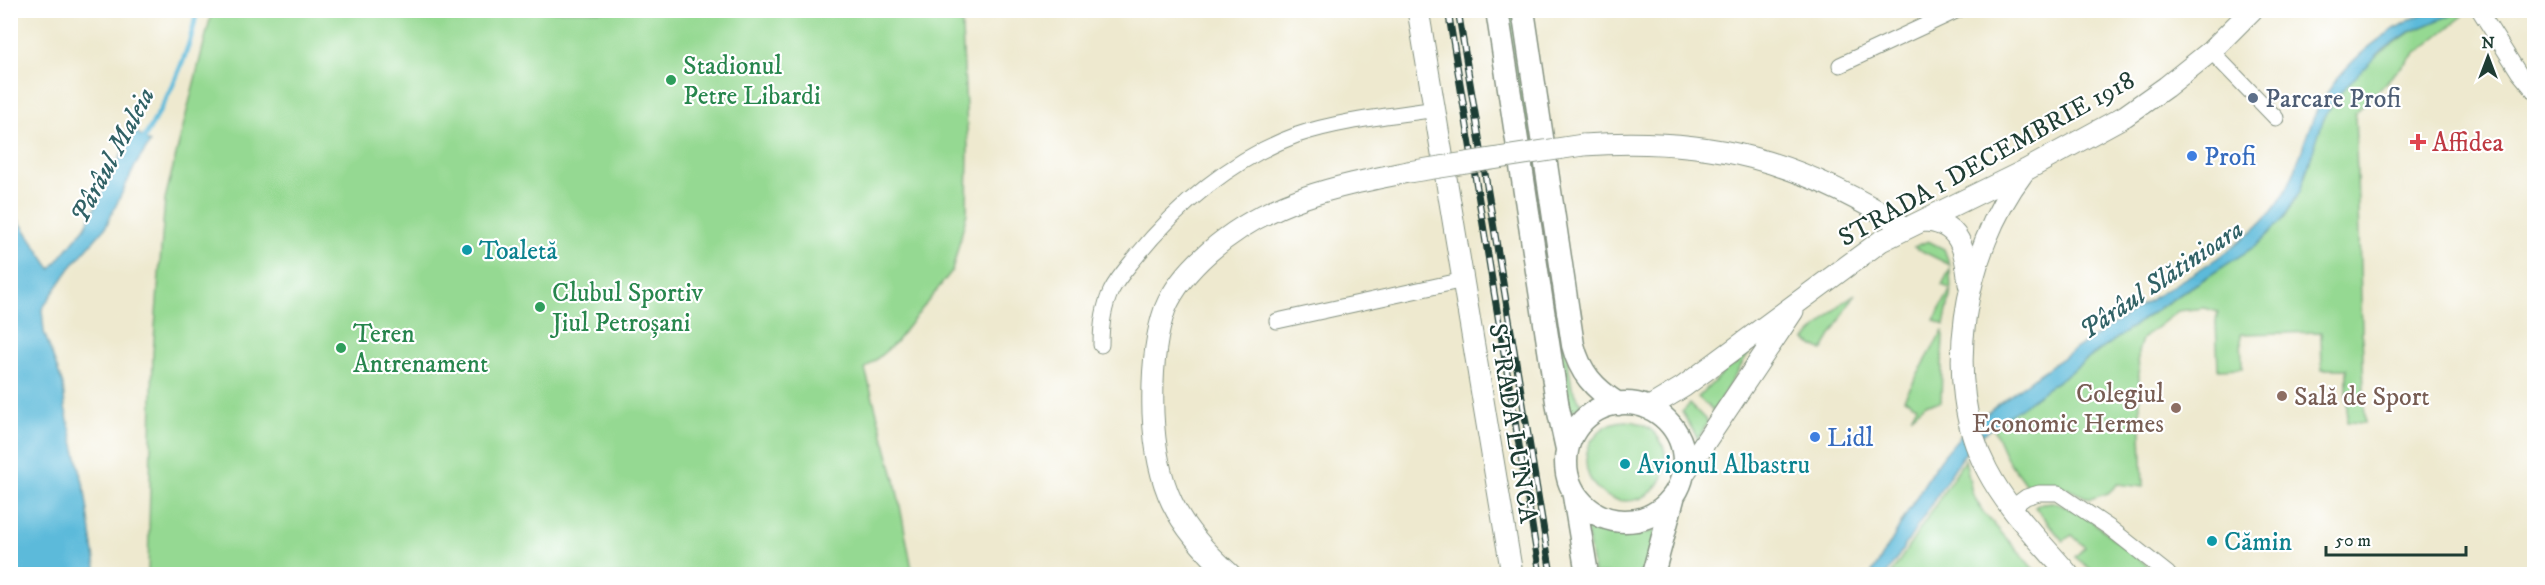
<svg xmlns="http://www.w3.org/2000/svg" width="2545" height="585" viewBox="0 0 2545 585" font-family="'IM FELL DW Pica',serif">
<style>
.green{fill:#95d992;stroke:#5a8b63;stroke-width:1.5}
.water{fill:#5bbada;stroke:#3d7c87;stroke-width:1.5}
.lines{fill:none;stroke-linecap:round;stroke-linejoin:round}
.stream{stroke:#5bbada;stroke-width:5}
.street-casing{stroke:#869382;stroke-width:17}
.secondary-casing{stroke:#869382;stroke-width:23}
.primary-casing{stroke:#869382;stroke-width:25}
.street{stroke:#fff;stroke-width:15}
.secondary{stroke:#fff;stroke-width:21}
.primary{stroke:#fff;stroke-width:22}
.rail-casing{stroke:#1f3d34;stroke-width:7}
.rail{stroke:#fff;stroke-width:4.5;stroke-dasharray:14;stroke-linecap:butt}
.secondary-bridge-casing{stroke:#869382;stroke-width:23;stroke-linecap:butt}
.secondary-bridge{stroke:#fff;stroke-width:21}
.leisure-dot{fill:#2e9e5b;stroke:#fff;stroke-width:2}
.service-dot{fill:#5c6f8a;stroke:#fff;stroke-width:2}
.health-dot{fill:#e0444e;stroke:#fff;stroke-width:2}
.shop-dot{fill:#3f7fe0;stroke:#fff;stroke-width:2}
.culture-dot{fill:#0f9aa8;stroke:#fff;stroke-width:2}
.education-dot{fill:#8d6e63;stroke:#fff;stroke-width:2}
.labels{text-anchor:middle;stroke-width:4.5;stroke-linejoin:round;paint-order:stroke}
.leisure-label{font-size:26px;fill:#27864d;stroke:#fff;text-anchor:start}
.service-label{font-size:26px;fill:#4e5e75;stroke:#fff;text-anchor:start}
.health-label{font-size:26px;fill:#be3a42;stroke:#fff;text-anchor:start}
.shop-label{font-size:26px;fill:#366cbe;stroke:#fff;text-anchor:start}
.street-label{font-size:26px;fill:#1f3d34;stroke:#fff}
.culture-label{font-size:26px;fill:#0d838f;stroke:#fff;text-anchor:start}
.education-label{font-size:26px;fill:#785e54;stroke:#fff;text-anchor:end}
.water-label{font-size:27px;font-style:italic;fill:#316266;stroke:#fff}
</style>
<rect width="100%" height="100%" fill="#fff"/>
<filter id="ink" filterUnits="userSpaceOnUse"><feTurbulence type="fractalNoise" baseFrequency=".0167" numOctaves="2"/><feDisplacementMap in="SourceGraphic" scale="12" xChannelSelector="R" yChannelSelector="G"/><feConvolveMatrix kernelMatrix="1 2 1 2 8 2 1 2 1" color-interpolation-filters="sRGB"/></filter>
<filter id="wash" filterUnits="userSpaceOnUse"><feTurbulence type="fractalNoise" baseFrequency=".008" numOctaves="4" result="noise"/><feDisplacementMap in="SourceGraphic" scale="24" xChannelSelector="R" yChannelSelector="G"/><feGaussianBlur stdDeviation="1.35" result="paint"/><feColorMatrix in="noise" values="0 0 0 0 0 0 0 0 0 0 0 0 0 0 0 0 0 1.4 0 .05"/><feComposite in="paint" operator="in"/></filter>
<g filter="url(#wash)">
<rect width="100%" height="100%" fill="#eee9cf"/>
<!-- green -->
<path class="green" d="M212 11H961L968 148 967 213 952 271 895 343 865 369 895 480 913 574H148L153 353 165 199Z
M1506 11H1513L1572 388 1582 405 1567 414Z
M2459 11 2463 16 2408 60 2355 113 2365 423 2347 422V369H2322L2321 332 2241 334 2242 368 2218 369 2216 321 2218 312 2204 308 2178 311 2142 339 2138 352 2143 487 2118 484 2108 493 2090 499 2059 485 2028 488 2007 459 1993 427 2161 307 2257 245 2286 215 2300 192 2323 119 2337 96 2371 60 2409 33Z
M1928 241 1944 249 1950 265 1914 247Z
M1950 269 1951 292 1944 325 1934 320 1951 289 1942 285Z
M1855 294 1822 351 1805 340 1842 303Z
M1943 330 1941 402 1926 404 1911 417 1917 406 1904 399Z
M1757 340 1713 411 1698 397Z
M1690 404 1708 422 1698 439 1682 412Z
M1586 461a40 40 0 1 1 80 0a40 40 0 1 1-80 0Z
M1965 459 1972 493 1983 512 2038 574H1891Z
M2052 502 2080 512 2158 574H2097L2075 557 2085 547 2072 535 2063 541 2035 507 2042 503Z
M1586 524C1611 538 1630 538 1657 530L1646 574H1594Z"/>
<!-- water -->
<path class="water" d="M2428 11H2461L2409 32 2380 52 2336 97 2323 120 2300 192 2282 220 2257 245 2160 307 1981 436 1961 458 1887 574H1871C1905 525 1928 460 1976 422 2032 376 2095 336 2155 297 2198 269 2237 251 2272 211 2292 188 2299 157 2309 129 2330 72 2374 36 2428 11Z
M134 130 150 143 136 164 105 228 70 268 42 309 44 332 63 385 65 407 85 491 97 574H11V209L51 269 85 227Z"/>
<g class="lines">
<!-- stream -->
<path class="stream" d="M141 144C166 101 189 59 197 10"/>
</g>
</g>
<g filter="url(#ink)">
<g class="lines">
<!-- street casing -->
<g class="street-casing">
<path id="street" d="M2479 10 2519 73 2534 91
M2211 51 2276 118
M1840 65 1958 10
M1277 321 1464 280
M1101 345C1101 326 1103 308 1111 291 1117 279 1127 268 1135 258 1177 206 1233 158 1297 135 1341 120 1391 116 1436 109
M2011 508 2026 497 2039 493H2058L2110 528 2168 574"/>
</g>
<!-- secondary casing -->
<g class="secondary-casing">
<path id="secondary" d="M1418 10 1512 574
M1583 145C1710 136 1799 160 1906 228
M2023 173C1964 251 1940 381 1987 470 2007 509 2040 541 2068 574
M1922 221C1962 221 1965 252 1969 284
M1648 408 1683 387 1881 241 2026 170 2125 116 2166 87 2211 51 2252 10
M1683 475 1793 311
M1230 574C1175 525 1156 486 1153 413 1152 380 1154 340 1165 309 1174 287 1191 268 1209 252 1268 200 1333 187 1408 172"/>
</g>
<!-- primary casing -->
<g class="primary-casing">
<path id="primary" d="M1497 10 1558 408 1567 449
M1523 10 1573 345C1580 373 1594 388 1618 404
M1566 462a59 59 0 1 1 118 0a59 59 0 1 1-118 0Z
M1573 490 1587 574
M1653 574 1674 495"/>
</g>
<!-- street -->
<use href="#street" class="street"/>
<!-- secondary -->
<use href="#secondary" class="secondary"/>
<!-- primary -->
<use href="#primary" class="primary"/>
<!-- rail casing -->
<g class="rail-casing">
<path id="rail" d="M1448 10 1540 574
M1458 10 1551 574"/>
</g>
<!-- rail -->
<use href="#rail" class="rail"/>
<!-- secondary-bridge casing -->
<g class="secondary-bridge-casing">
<path id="secondary-bridge" d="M1408 172 1583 145"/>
</g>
<!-- secondary-bridge -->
<use href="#secondary-bridge" class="secondary-bridge"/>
</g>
</g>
<!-- markers -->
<g class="leisure-dot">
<circle cx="671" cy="80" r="6"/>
<circle cx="540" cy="307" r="6"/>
<circle cx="341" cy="348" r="6"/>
</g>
<circle class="service-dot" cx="2253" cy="98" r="6"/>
<path class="health-dot" d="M2415 133h6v6h6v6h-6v6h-6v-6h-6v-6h6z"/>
<g class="shop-dot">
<circle cx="2192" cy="156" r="6"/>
<circle cx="1815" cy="437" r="6"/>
</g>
<g class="culture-dot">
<circle cx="467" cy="250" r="6"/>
<circle cx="1625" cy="464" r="6"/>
<circle cx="2212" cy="541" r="6"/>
</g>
<g class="education-dot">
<circle cx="2282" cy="396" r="6"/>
<circle cx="2176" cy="408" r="6"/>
</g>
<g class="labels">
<!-- leisure labels -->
<g class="leisure-label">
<text x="683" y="74">Stadionul<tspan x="683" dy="30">Petre Libardi</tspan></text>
<text x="552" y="301">Clubul Sportiv<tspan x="552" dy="30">Jiul Petroșani</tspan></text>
<text x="353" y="342">Teren<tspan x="353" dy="30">Antrenament</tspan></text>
</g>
<!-- service labels -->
<g class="service-label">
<text x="2265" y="107">Parcare Profi</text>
</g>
<!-- health labels -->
<g class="health-label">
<text x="2432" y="151">Affidea</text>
</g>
<!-- shop labels -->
<g class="shop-label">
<text x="2204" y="165">Profi</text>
<text x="1827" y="446">Lidl</text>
</g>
<!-- street labels -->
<g class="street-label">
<text transform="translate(1986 158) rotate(-29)" y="9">STRADA 1 DECEMBRIE 1918</text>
<text transform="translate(1514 423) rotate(81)" y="9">STRADA LUNCA</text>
</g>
<!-- culture labels -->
<g class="culture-label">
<text x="479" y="259">Toaletă</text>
<text x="1637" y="473">Avionul Albastru</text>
<text x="2224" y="550">Cămin</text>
</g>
<!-- education labels -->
<g class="education-label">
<text x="2164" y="402">Colegiul<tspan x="2164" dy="30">Economic Hermes</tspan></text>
<text x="2294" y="405" text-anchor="start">Sală de Sport</text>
</g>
<!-- water labels -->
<g class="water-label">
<text transform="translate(112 155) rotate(-62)" y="9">Pârâul Maleia</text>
<text transform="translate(2161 279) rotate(-34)" y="9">Pârâul Slătinioara</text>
</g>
</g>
<!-- margin -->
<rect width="2545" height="585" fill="none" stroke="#fff" stroke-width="36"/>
<!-- north arrow -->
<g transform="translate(2488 57)" stroke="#ffffff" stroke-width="4.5" paint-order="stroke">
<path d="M0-4.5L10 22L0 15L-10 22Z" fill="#1f3d34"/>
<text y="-9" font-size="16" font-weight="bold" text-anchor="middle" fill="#1f3d34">N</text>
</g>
<!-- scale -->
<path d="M2326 546v9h140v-9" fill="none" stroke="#1f3d34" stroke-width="3"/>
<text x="2335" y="546" font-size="18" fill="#1f3d34" stroke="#ffffff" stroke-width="4.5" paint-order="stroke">50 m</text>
</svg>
